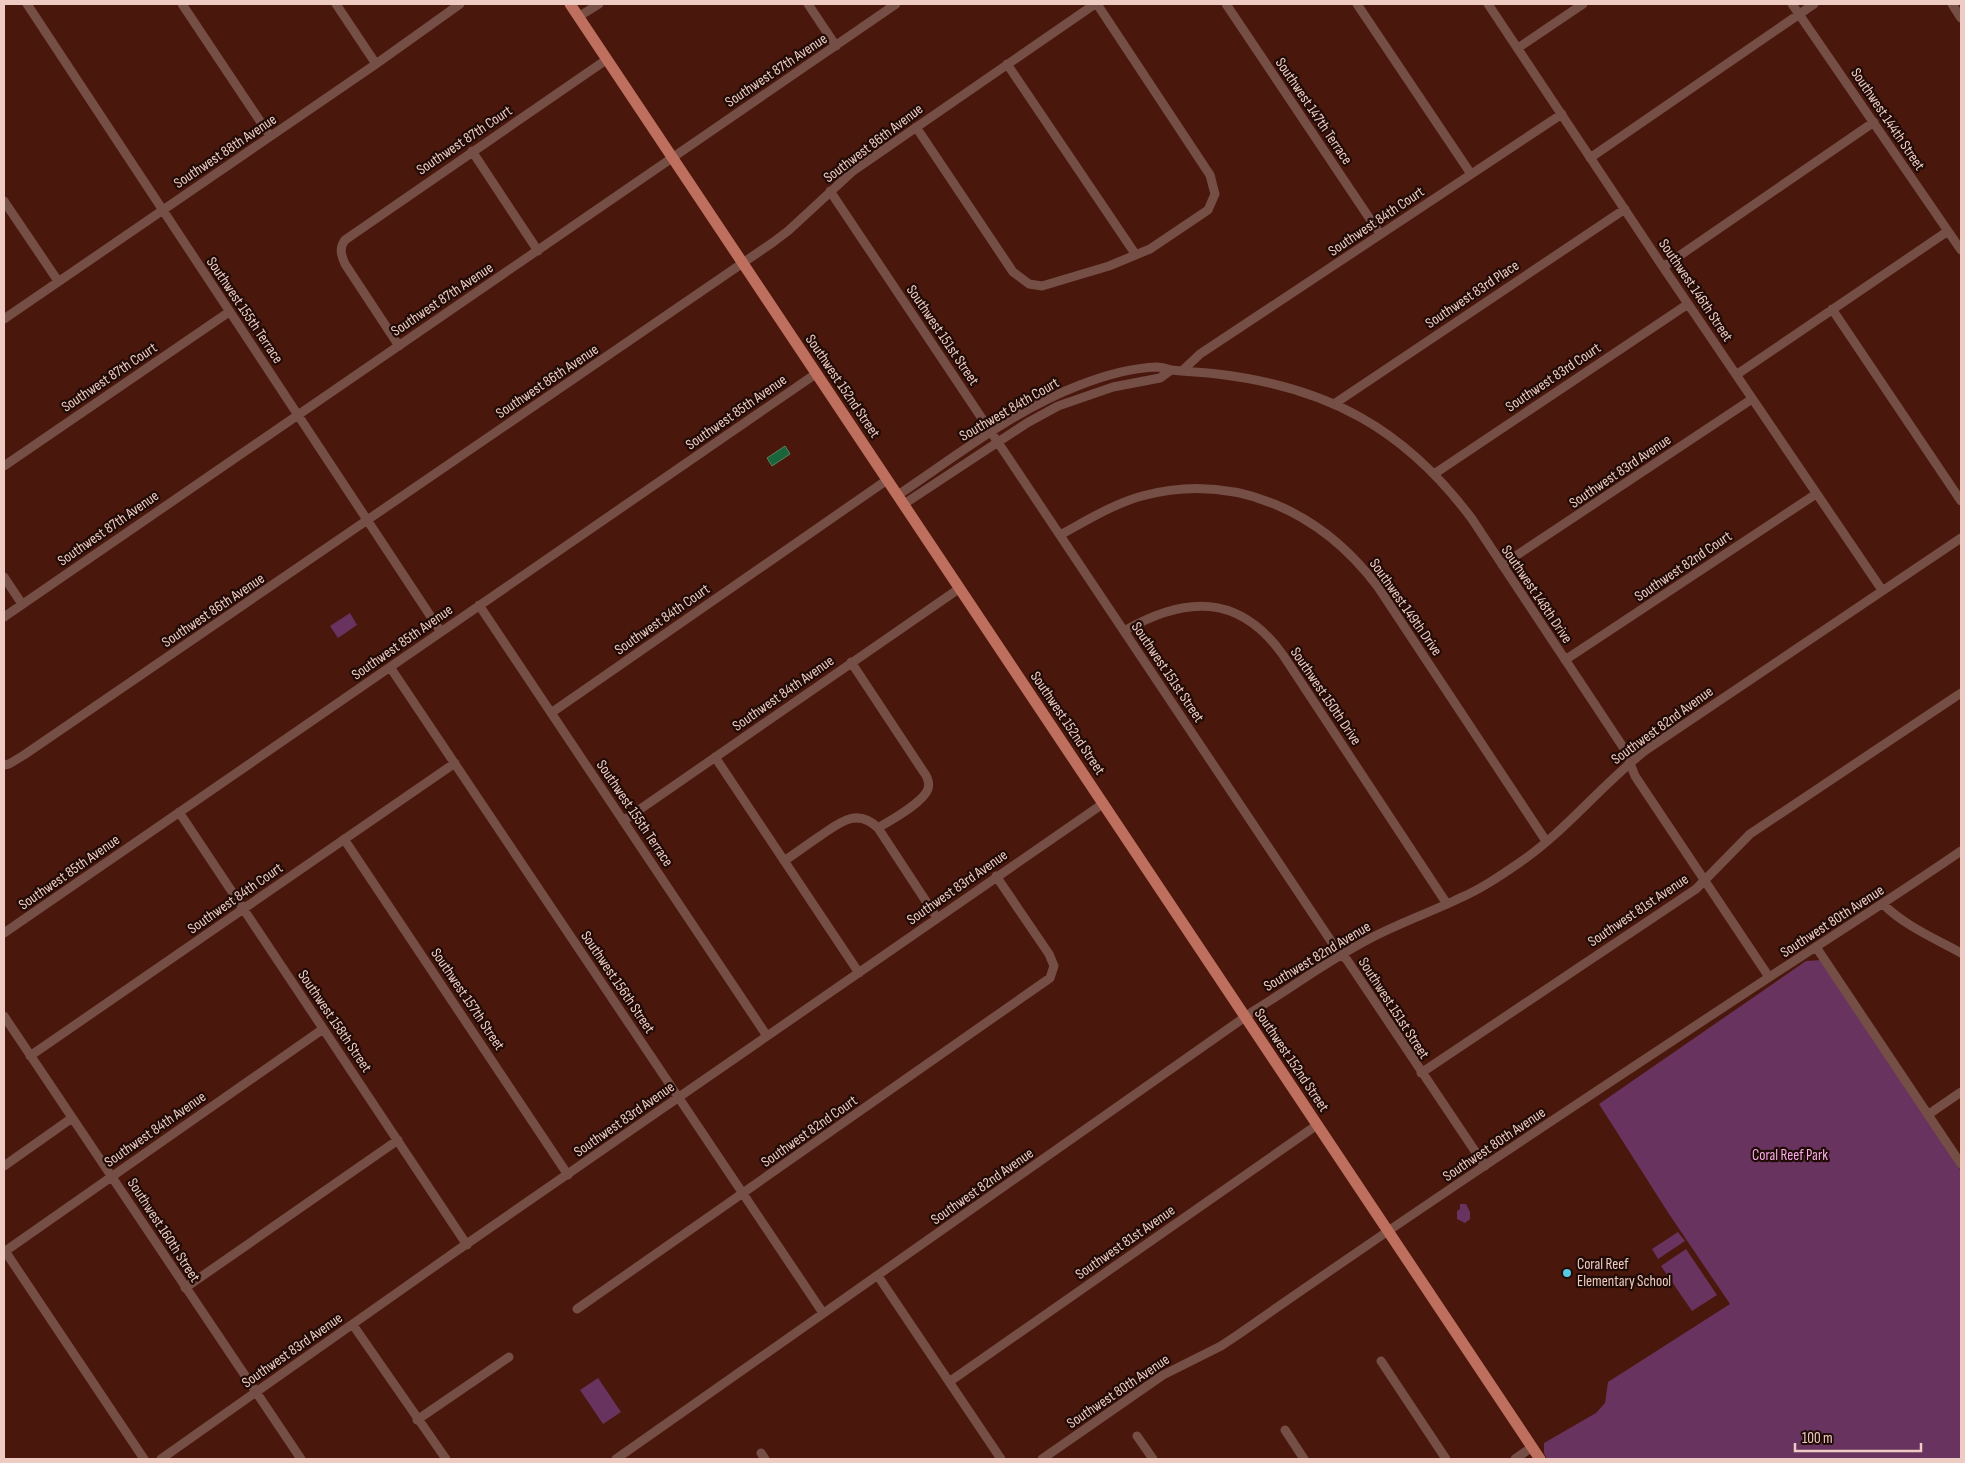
<svg xmlns="http://www.w3.org/2000/svg" width="1965" height="1463" viewBox="0 0 1965 1463" font-family="'Sofia Sans Condensed',sans-serif">
<style>
.green{fill:#68335e}
.water{fill:#1a643a;stroke:#5a8363}
.lines{fill:none;stroke-linecap:round;stroke-linejoin:round}
.minor{stroke:#754e45;stroke-width:9}
.major{stroke:#be6f5d;stroke-width:11}
.poi-dot{fill:#57c9e2;stroke:#210b06;stroke-width:2}
.labels{text-anchor:middle;stroke-width:4.5;stroke-linejoin:round;paint-order:stroke}
.street-label{font-size:15px;fill:#eeccc3;stroke:#210b06}
.park-label{font-size:15px;fill:#faabea;stroke:#210b06}
.poi-label{font-size:15px;fill:#eeccc3;stroke:#210b06;text-anchor:start}
</style>
<rect width="100%" height="100%" fill="#4a170c"/>
<!-- green -->
<path class="green" d="M350 613 357 625 338 638 330 626Z
M1821 960 1961 1171V1459H1547L1544 1453V1443L1596 1413 1605 1403 1608 1382 1730 1304 1669 1214 1599 1104 1806 961Z
M1460 1204H1466L1470 1212V1219L1465 1223 1457 1219V1211L1460 1209Z
M1678 1232 1685 1241 1658 1259 1652 1249Z
M1686 1249 1717 1295 1692 1311 1661 1266Z
M598 1378 621 1412 603 1424 580 1390Z"/>
<!-- water -->
<path class="water" d="M785 446 790 454 772 466 767 458Z"/>
<g class="lines">
<!-- minor -->
<path class="minor" d="M27 4 441 632
M182 4 270 136
M336 4 376 64
M808 4 836 46
M1226 4 1380 234
M1357 4 1471 174
M1488 4 1663 267 1882 590
M1792 4 1961 250
M1952 4 1961 18
M578 17 599 4
M1518 48 1583 4
M1007 64 1136 255
M916 127 1013 272 1029 284 1042 286 1109 266 1150 249 1208 210 1215 194 1210 175 1097 4
M472 151 538 251
M1590 158 1814 4
M830 191 1333 944 1347 960 1485 1166
M4 201 58 281
M1663 267 1874 122
M1832 309 1961 501
M4 319 376 64 460 4
M399 346 345 264C341 255 339 248 345 240L606 60
M1183 370 1200 354 1562 114
M1736 375 1948 231
M1334 404 1625 209
M4 466 229 312
M1434 474 1688 304
M898 495C956 456 1014 410 1080 385 1103 376 1131 368 1157 367 1162 367 1167 369 1172 370 1187 372 1202 372 1217 374 1328 387 1405 429 1472 519L1625 750 1635 776 1769 977
M904 504 1027 423 1058 406 1113 387 1160 378 1171 370
M1060 535C1086 521 1113 504 1142 496 1236 471 1322 512 1378 587L1546 841
M1502 565 1752 399
M4 577 22 604
M479 605 767 1036
M4 617 896 4
M1124 631C1185 596 1239 593 1283 655L1447 904
M1565 660 1816 494
M851 662 923 771C927 776 930 782 928 789 923 803 891 820 878 828
M390 667 823 1313
M551 713 887 480
M715 757 859 973
M4 765 9 764 24 755 772 243 788 231 853 171 1095 4
M179 812 467 1245
M623 821 960 588
M344 839 568 1175
M784 861C796 853 808 844 820 836 839 823 857 807 878 828L937 918
M1883 904C1905 926 1934 938 1961 953
M4 933 817 373
M1816 947 1961 1164
M4 1016 301 1459
M30 1056 455 763
M1421 1073 1696 889 1750 834 1961 693
M1929 1114 1961 1092
M4 1166 72 1118
M5 1251 144 1459
M4 1252 323 1029
M878 1276 1001 1459
M185 1288 398 1140
M577 1309 1050 978 1054 966 1049 954 996 876
M353 1325 446 1459
M1381 1361 1446 1459
M949 1382 1317 1125
M417 1420 509 1357
M1285 1430 1304 1459
M1137 1436 1153 1459
M761 1453 765 1459
M161 1459 455 1252 1104 803
M616 1459 1255 1010C1294 986 1330 959 1371 938 1400 923 1431 912 1460 898 1481 889 1500 876 1519 863 1566 831 1601 785 1646 750L1961 538
M1042 1459 1163 1375 1221 1346 1239 1334C1413 1212 1590 1095 1768 978 1832 936 1897 895 1961 851
M1515 1459 1532 1447"/>
<!-- major -->
<path class="major" d="M570 4 1540 1459"/>
</g>
<!-- markers -->
<circle class="poi-dot" cx="1567" cy="1273" r="5"/>
<g class="labels">
<!-- street labels -->
<g class="street-label">
<text transform="translate(776 70) rotate(-34)" y="5">Southwest 87th Avenue</text>
<text transform="translate(1314 111) rotate(56)" y="5">Southwest 147th Terrace</text>
<text transform="translate(1888 119) rotate(56)" y="5">Southwest 144th Street</text>
<text transform="translate(464 140) rotate(-34)" y="5">Southwest 87th Court</text>
<text transform="translate(873 143) rotate(-37)" y="5">Southwest 86th Avenue</text>
<text transform="translate(225 151) rotate(-34)" y="5">Southwest 88th Avenue</text>
<text transform="translate(1376 221) rotate(-34)" y="5">Southwest 84th Court</text>
<text transform="translate(1696 290) rotate(56)" y="5">Southwest 146th Street</text>
<text transform="translate(1472 294) rotate(-34)" y="5">Southwest 83rd Place</text>
<text transform="translate(442 299) rotate(-34)" y="5">Southwest 87th Avenue</text>
<text transform="translate(245 310) rotate(56)" y="5">Southwest 155th Terrace</text>
<text transform="translate(943 335) rotate(56)" y="5">Southwest 151st Street</text>
<text transform="translate(109 377) rotate(-34)" y="5">Southwest 87th Court</text>
<text transform="translate(1553 377) rotate(-34)" y="5">Southwest 83rd Court</text>
<text transform="translate(547 381) rotate(-34)" y="5">Southwest 86th Avenue</text>
<text transform="translate(843 386) rotate(56)" y="5">Southwest 152nd Street</text>
<text transform="translate(1009 409) rotate(-30)" y="5">Southwest 84th Court</text>
<text transform="translate(736 412) rotate(-35)" y="5">Southwest 85th Avenue</text>
<text transform="translate(1620 471) rotate(-34)" y="5">Southwest 83rd Avenue</text>
<text transform="translate(108 528) rotate(-35)" y="5">Southwest 87th Avenue</text>
<text transform="translate(1683 566) rotate(-34)" y="5">Southwest 82nd Court</text>
<text transform="translate(1537 594) rotate(56)" y="5">Southwest 148th Drive</text>
<text transform="translate(1406 607) rotate(55)" y="5">Southwest 149th Drive</text>
<text transform="translate(213 610) rotate(-34)" y="5">Southwest 86th Avenue</text>
<text transform="translate(662 619) rotate(-35)" y="5">Southwest 84th Court</text>
<text transform="translate(402 642) rotate(-35)" y="5">Southwest 85th Avenue</text>
<text transform="translate(1168 672) rotate(56)" y="5">Southwest 151st Street</text>
<text transform="translate(783 693) rotate(-35)" y="5">Southwest 84th Avenue</text>
<text transform="translate(1326 696) rotate(56)" y="5">Southwest 150th Drive</text>
<text transform="translate(1068 723) rotate(56)" y="5">Southwest 152nd Street</text>
<text transform="translate(1662 725) rotate(-36)" y="5">Southwest 82nd Avenue</text>
<text transform="translate(635 813) rotate(56)" y="5">Southwest 155th Terrace</text>
<text transform="translate(69 872) rotate(-35)" y="5">Southwest 85th Avenue</text>
<text transform="translate(957 887) rotate(-35)" y="5">Southwest 83rd Avenue</text>
<text transform="translate(235 898) rotate(-35)" y="5">Southwest 84th Court</text>
<text transform="translate(1638 910) rotate(-34)" y="5">Southwest 81st Avenue</text>
<text transform="translate(1832 921) rotate(-33)" y="5">Southwest 80th Avenue</text>
<text transform="translate(1317 956) rotate(-31)" y="5">Southwest 82nd Avenue</text>
<text transform="translate(618 982) rotate(56)" y="5">Southwest 156th Street</text>
<text transform="translate(468 999) rotate(56)" y="5">Southwest 157th Street</text>
<text transform="translate(1394 1008) rotate(57)" y="5">Southwest 151st Street</text>
<text transform="translate(335 1021) rotate(56)" y="5">Southwest 158th Street</text>
<text transform="translate(1292 1060) rotate(56)" y="5">Southwest 152nd Street</text>
<text transform="translate(624 1119) rotate(-35)" y="5">Southwest 83rd Avenue</text>
<text transform="translate(155 1129) rotate(-35)" y="5">Southwest 84th Avenue</text>
<text transform="translate(809 1131) rotate(-35)" y="5">Southwest 82nd Court</text>
<text transform="translate(1494 1144) rotate(-34)" y="5">Southwest 80th Avenue</text>
<text transform="translate(982 1186) rotate(-35)" y="5">Southwest 82nd Avenue</text>
<text transform="translate(164 1230) rotate(57)" y="5">Southwest 160th Street</text>
<text transform="translate(1125 1242) rotate(-35)" y="5">Southwest 81st Avenue</text>
<text transform="translate(292 1350) rotate(-35)" y="5">Southwest 83rd Avenue</text>
<text transform="translate(1118 1391) rotate(-34)" y="5">Southwest 80th Avenue</text>
</g>
<!-- park labels -->
<g class="park-label">
<text x="1790" y="1160">Coral Reef Park</text>
</g>
<!-- poi labels -->
<g class="poi-label">
<text x="1577" y="1269">Coral Reef<tspan x="1577" dy="17">Elementary School</tspan></text>
</g>
</g>
<!-- border -->
<rect width="1965" height="1463" fill="none" stroke="#eeccc3" stroke-width="10"/>
<!-- scale -->
<path d="M1795 1443v8h126v-8" fill="none" stroke="#eeccc3" stroke-width="2.5"/>
<text x="1802" y="1443" font-size="15" fill="#eeccc3" stroke="#210b06" stroke-width="4" paint-order="stroke">100 m</text>
</svg>
